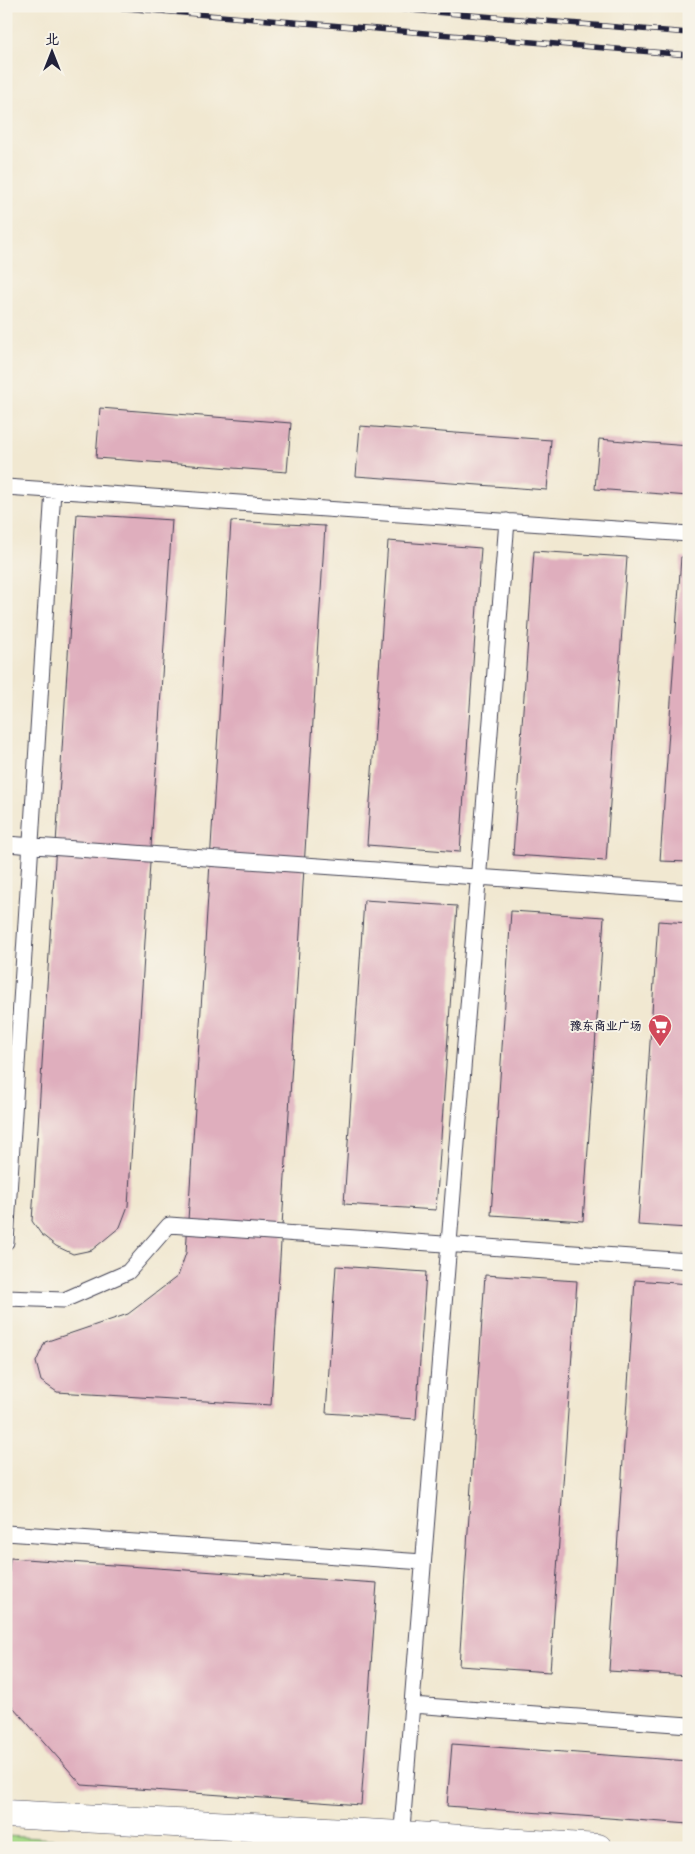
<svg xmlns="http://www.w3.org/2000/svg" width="695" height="1854" viewBox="0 0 695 1854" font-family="Mali,'LXGW WenKai TC',sans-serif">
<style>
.green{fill:#a8da89;stroke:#657e62}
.building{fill:#dfaebd}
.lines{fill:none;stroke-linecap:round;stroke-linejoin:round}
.service-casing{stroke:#414052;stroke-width:17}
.secondary-casing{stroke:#414052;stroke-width:29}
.service{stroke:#fff;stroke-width:15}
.secondary{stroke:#fff;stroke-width:28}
.rail-casing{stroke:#22223b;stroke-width:5.5}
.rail{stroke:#f7f3e8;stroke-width:4;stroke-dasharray:11;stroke-linecap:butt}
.labels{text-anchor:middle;stroke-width:4;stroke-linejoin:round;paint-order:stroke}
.poi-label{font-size:12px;font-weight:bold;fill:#22223b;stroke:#f7f3e8;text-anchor:end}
</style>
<rect width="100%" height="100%" fill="#f7f3e8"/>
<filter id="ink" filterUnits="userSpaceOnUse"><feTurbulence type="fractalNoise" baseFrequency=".02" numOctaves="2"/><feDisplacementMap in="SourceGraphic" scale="10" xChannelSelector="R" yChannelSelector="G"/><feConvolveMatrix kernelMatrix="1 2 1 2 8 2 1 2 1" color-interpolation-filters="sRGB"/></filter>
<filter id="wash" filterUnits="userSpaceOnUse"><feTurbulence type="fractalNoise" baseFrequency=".0096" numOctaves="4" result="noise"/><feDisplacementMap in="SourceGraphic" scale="20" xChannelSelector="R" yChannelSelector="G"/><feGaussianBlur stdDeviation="1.12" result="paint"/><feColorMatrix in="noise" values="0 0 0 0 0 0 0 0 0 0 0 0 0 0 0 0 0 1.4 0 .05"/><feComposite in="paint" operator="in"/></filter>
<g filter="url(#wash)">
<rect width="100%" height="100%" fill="#f1e8d1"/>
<!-- green -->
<path class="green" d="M6 1836 134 1844 133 1848H6Z"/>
<g id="blocks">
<!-- building -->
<path class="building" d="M100 408 291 423 287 472 96 458Z
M360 426 551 440 547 490 356 476Z
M599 439 689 446V496L595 489Z
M77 514 172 520 128 1206 120 1227 92 1250 73 1254 56 1246 41 1234 32 1221Z
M231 521 325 526 271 1405 57 1392 41 1381 36 1362 45 1342 128 1314 178 1276 186 1253Z
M388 541 481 548 460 852 367 845Z
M534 551 627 557 606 861 513 855Z
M681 557H689V862L660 861Z
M364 900 457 906 436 1210 344 1204Z
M511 911 604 917 583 1221 491 1215Z
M658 921 689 923V1228L638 1225Z
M336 1266 426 1272 416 1419 326 1413Z
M485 1275 577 1281 550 1672 459 1666Z
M635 1280 689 1284V1676L609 1671Z
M10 1558 377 1583 361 1805 82 1785 6 1699V1610Z
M452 1744 689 1761V1824L447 1806Z"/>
</g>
</g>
<g filter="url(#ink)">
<use href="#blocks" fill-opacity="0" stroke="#414052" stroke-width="1"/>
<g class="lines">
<!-- service casing -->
<g class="service-casing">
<path id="service" d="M6 487 689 534
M6 844 689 892
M6 1242 53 490
M6 1298 64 1300 128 1272 169 1225 689 1261
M6 1533 423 1562
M412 1705 689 1725
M401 1841 507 521"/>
</g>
<!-- secondary casing -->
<g class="secondary-casing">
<path id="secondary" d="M6 1814 401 1835 598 1848"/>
</g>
<!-- service -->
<use href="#service" class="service"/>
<!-- secondary -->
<use href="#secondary" class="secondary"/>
<!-- rail casing -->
<g class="rail-casing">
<path id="rail" d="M100 6 689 55
M361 6 689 33"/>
</g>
<!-- rail -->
<use href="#rail" class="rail"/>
</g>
</g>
<!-- icons -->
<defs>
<g id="supermarket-pin" transform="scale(1.25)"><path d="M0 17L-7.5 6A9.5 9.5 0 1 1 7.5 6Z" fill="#d1495b" stroke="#f7f3e8"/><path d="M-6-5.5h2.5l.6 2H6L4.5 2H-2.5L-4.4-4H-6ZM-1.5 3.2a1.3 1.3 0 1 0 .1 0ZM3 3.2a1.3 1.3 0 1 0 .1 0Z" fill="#fff"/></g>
</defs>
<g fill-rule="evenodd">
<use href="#supermarket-pin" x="660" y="1026"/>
</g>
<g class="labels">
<!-- poi labels -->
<g class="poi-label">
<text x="642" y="1030">豫东商业广场</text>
</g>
</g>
<!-- margin -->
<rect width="695" height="1854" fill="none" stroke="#f7f3e8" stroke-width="25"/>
<!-- north arrow -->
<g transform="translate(52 52)" stroke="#f7f3e8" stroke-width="4" paint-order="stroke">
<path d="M0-4L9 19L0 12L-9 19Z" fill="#22223b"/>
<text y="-8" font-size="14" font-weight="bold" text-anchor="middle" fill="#22223b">北</text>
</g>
</svg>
